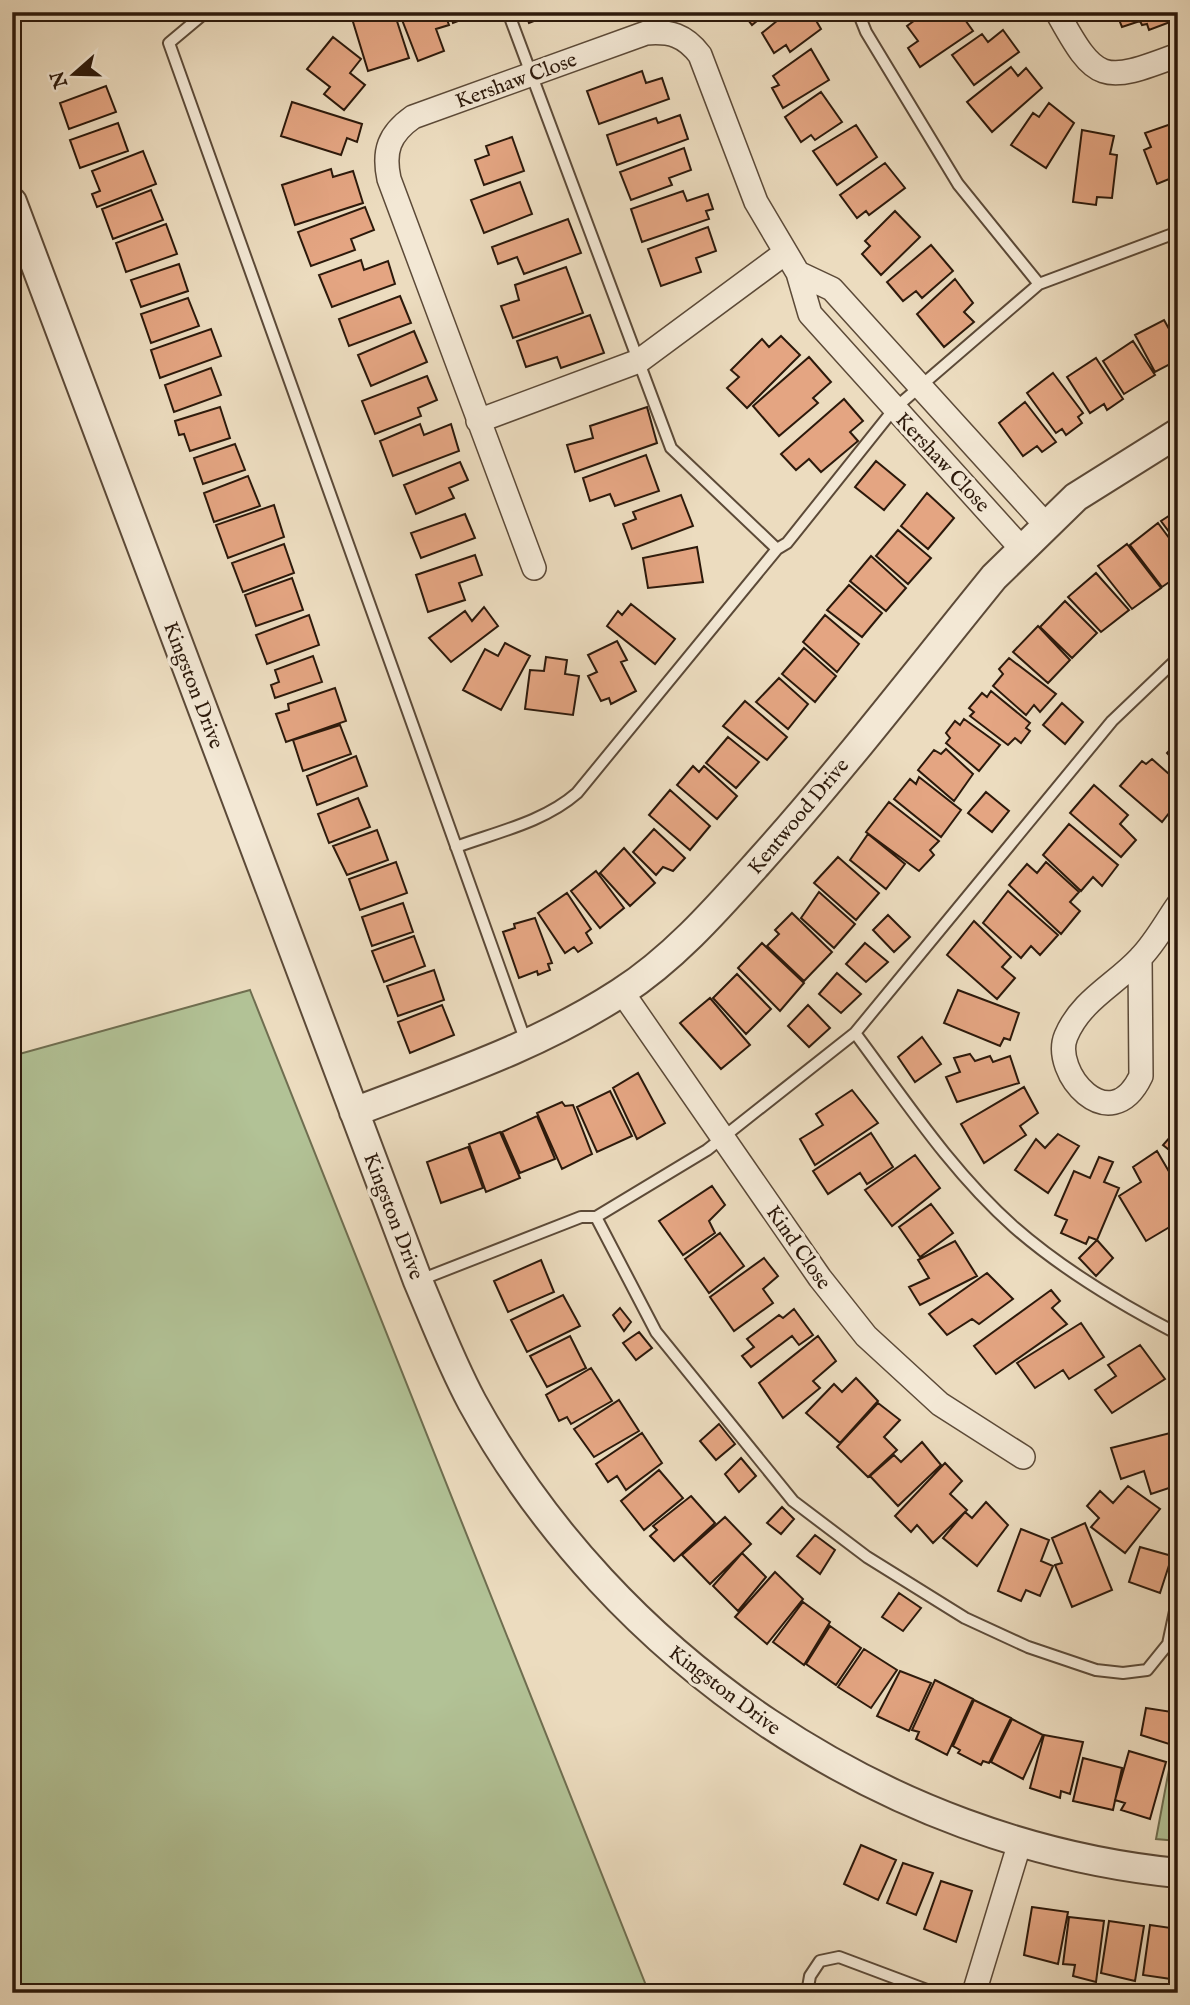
<svg xmlns="http://www.w3.org/2000/svg" width="1190" height="2005" viewBox="0 0 1190 2005" font-family="'IM FELL English',serif">
<style>
.green{fill:#b2c296;stroke:#6f6e50;stroke-width:2}
.building{fill:#e4a582;stroke:#2c190b;stroke-width:2}
.lines{fill:none;stroke-linecap:round;stroke-linejoin:round}
.service-casing{stroke:#5c4a38;stroke-width:14}
.minor-casing{stroke:#5c4a38;stroke-width:26}
.tertiary-casing{stroke:#5c4a38;stroke-width:32}
.service{stroke:#f3e8d5;stroke-width:10}
.minor{stroke:#f3e8d5;stroke-width:23}
.tertiary{stroke:#f3e8d5;stroke-width:28}
.labels{text-anchor:middle;stroke-width:7;stroke-linejoin:round;paint-order:stroke}
.street-label{font-size:21px;fill:#2c190b;stroke:#f3e8d5}
</style>
<rect width="100%" height="100%" fill="#ecdcbf"/>
<filter id="stains"><feTurbulence type="fractalNoise" baseFrequency=".00286" numOctaves="4"/><feColorMatrix values="0 0 0 0 .2 0 0 0 0 .09 0 0 0 0 .02 0 0 0 .5 -.17"/></filter>
<radialGradient id="worn" r=".72"><stop offset=".6" stop-color="#630" stop-opacity="0"/><stop offset="1" stop-color="#630" stop-opacity=".3"/></radialGradient>
<!-- green -->
<path class="green" d="M250 990 649 1993H12V1056Z
M1178 1721V1841L1156 1839Z"/>
<!-- building -->
<path class="building" d="M350 12H394L409 58 368 71Z
M399 12H444L449 25 436 29 444 51 418 61Z
M450 12H482L453 23Z
M525 12H557L529 23Z
M742 12H768L752 25Z
M788 12H811L821 29 790 52 786 45 774 53 762 33Z
M926 12H969L963 17 973 31 920 67 908 48 918 41 907 26Z
M1116 12H1178V19L1149 30 1147 24 1142 25 1140 21 1122 27Z
M1003 30 1019 52 974 85 952 55 982 34 988 42Z
M333 37 361 59 350 73 365 85 344 110 324 94 330 87 307 69Z
M811 49 829 80 783 108 772 88 779 85 773 76Z
M1011 67 1018 76 1026 68 1042 88 992 132 967 102Z
M642 71 646 83 662 78 669 99 599 124 587 91Z
M106 86 116 112 69 129 60 103Z
M821 92 842 122 815 140 811 135 801 142 785 117Z
M292 102 362 124 357 142 347 138 341 155 281 136Z
M1049 103 1074 123 1046 168 1011 145 1033 113 1039 117Z
M1178 112V130L1172 114Z
M680 115 688 139 617 165 607 135 656 118 658 123Z
M118 123 128 151 80 168 70 140Z
M1171 124 1178 145V181L1172 184 1169 179 1157 184 1144 150 1151 147 1145 133Z
M856 125 877 157 837 185 813 151Z
M1082 130 1114 136 1110 154 1117 155 1112 198 1097 197 1096 205 1073 202Z
M512 137 524 171 484 185 475 160 489 155 486 146Z
M684 148 691 170 669 178 672 185 631 200 620 172Z
M143 151 156 184 97 207 92 194 100 191 92 171Z
M885 163 905 188 869 215 866 211 857 218 840 195Z
M331 169 333 177 353 171 363 203 295 225 282 185Z
M520 182 532 214 484 233 471 200Z
M151 190 163 220 113 239 102 209Z
M683 191 687 201 708 194 713 209 706 211 709 219 642 242 631 209Z
M365 207 374 230 351 239 355 250 311 266 298 232Z
M895 211 920 237 881 275 862 254 870 246 865 241Z
M568 219 581 253 524 274 517 257 498 264 492 247Z
M166 224 177 254 126 272 116 243Z
M708 227 716 251 696 258 701 272 661 286 648 249Z
M931 245 953 271 922 298 916 291 903 301 887 282Z
M361 260 364 270 388 261 395 284 332 307 319 275Z
M179 264 188 291 141 307 131 280Z
M566 267 583 313 513 338 501 306 519 300 515 285Z
M955 279 973 303 964 312 974 322 944 347 917 314Z
M400 296 411 323 349 346 339 319Z
M188 298 199 326 151 343 141 314Z
M1178 312V329L1172 315Z
M590 315 604 353 561 368 557 357 526 367 517 341Z
M1164 320 1178 345V360L1155 372 1135 335Z
M211 329 221 356 160 378 151 350Z
M414 331 427 362 371 386 358 355Z
M781 336 800 355 747 408 727 388 739 377 731 370 762 339 769 347Z
M1133 341 1155 375 1124 394 1103 361Z
M809 357 831 382 813 398 818 403 779 436 753 406Z
M1096 358 1123 399 1107 410 1104 404 1090 413 1067 377Z
M211 368 221 395 174 412 165 385Z
M1053 373 1083 413 1078 417 1082 423 1066 435 1062 429 1056 433 1027 393Z
M427 376 437 400 418 408 421 416 375 434 362 401Z
M844 399 863 421 850 432 858 441 821 472 809 459 796 470 781 454Z
M1025 402 1056 442 1042 452 1037 446 1023 456 999 423Z
M220 407 230 438 190 451 184 434 179 435 175 421Z
M647 407 657 443 575 472 567 445 593 438 590 426Z
M420 424 424 435 451 424 459 451 393 476 380 441Z
M235 444 245 470 203 484 194 458Z
M646 455 659 491 615 506 610 494 590 501 583 478Z
M876 461 905 485 884 510 855 487Z
M460 462 468 480 449 488 454 498 416 514 404 485Z
M248 476 260 506 214 522 204 493Z
M927 493 954 518 928 549 901 526Z
M681 495 693 526 632 549 623 524 636 519 633 512Z
M274 505 284 537 228 558 216 525Z
M1178 510V544L1161 521Z
M465 514 475 538 421 558 411 533Z
M1158 523 1178 550V576L1162 587 1130 545Z
M898 530 931 558 908 584 876 556Z
M284 544 294 573 243 592 232 563Z
M1127 544 1161 588 1132 609 1098 566Z
M697 547 703 582 648 588 643 558Z
M475 555 482 575 459 583 465 600 428 612 416 575Z
M871 556 906 588 886 611 850 581Z
M1096 573 1129 610 1101 632 1068 597Z
M292 578 303 610 256 626 245 595Z
M849 585 882 613 862 637 827 610Z
M1065 601 1097 633 1072 658 1040 627Z
M631 604 675 639 655 664 607 626 618 611 622 615Z
M484 607 498 626 451 662 429 638 465 611 472 621Z
M309 615 319 645 267 664 256 635Z
M825 615 859 644 837 672 803 642Z
M1038 626 1070 660 1048 683 1013 652Z
M617 641 627 660 621 662 636 691 611 704 609 698 601 701 588 676 597 672 588 655Z
M505 643 530 656 501 710 463 690 485 649 498 656Z
M804 648 836 676 815 702 782 674Z
M313 656 322 682 275 698 271 685 279 682 275 670Z
M546 657 567 660 565 674 579 676 573 715 525 709 530 670 544 671Z
M1009 658 1056 694 1040 712 1034 705 1026 715 993 686 1003 674 999 669Z
M779 678 808 704 788 729 756 702Z
M335 688 346 721 286 742 276 714 289 710 288 704Z
M991 691 1030 723 1026 728 1030 731 1021 743 1015 738 1008 745 970 716 974 712 969 708 982 693 987 697Z
M745 701 787 737 767 760 723 726Z
M1062 703 1083 722 1065 744 1043 725Z
M964 719 1000 745 979 771 946 743 950 738 946 733 955 721 960 725Z
M340 725 351 754 303 771 293 740Z
M728 737 759 762 736 788 706 763Z
M1178 741V765L1167 753Z
M946 749 973 774 954 801 918 770 934 750 941 754Z
M356 756 367 786 317 805 307 776Z
M1152 759 1178 782V818L1170 812 1162 822 1120 786 1142 761 1146 764Z
M693 766 699 772 704 766 737 796 717 819 677 785Z
M919 777 961 810 941 837 894 799 910 779 916 784Z
M1094 785 1128 815 1120 824 1136 840 1121 857 1070 813Z
M670 790 710 826 690 850 649 815Z
M986 792 1009 811 992 832 968 813Z
M358 798 370 827 329 843 318 814Z
M889 802 939 841 930 850 934 855 919 871 866 832Z
M1069 824 1118 865 1102 886 1093 877 1081 891 1043 855Z
M654 829 685 858 673 871 663 867 656 875 633 852Z
M377 830 388 860 347 875 333 846Z
M868 834 905 864 886 889 850 860Z
M624 848 655 883 630 906 600 873Z
M838 857 879 893 856 920 814 883Z
M396 862 407 893 360 910 349 879Z
M1046 862 1079 892 1070 902 1080 911 1061 934 1009 885 1027 864 1037 873Z
M596 871 624 908 600 928 571 891Z
M1008 891 1058 935 1040 955 1031 946 1021 958 983 923Z
M819 892 855 924 834 948 801 918Z
M567 893 591 929 586 933 592 943 578 952 574 947 565 953 538 913Z
M403 903 413 932 372 946 362 917Z
M792 913 832 952 804 981 767 946 779 934 775 930Z
M888 915 910 937 894 952 873 930Z
M535 918 552 963 548 964 550 970 538 975 537 971 519 978 503 932 515 928 514 924Z
M974 921 1011 957 1002 967 1015 978 997 999 947 955Z
M414 936 425 966 384 982 372 951Z
M762 943 804 983 780 1011 738 968Z
M865 943 888 962 866 982 846 964Z
M434 970 444 1000 398 1016 387 986Z
M837 973 861 994 841 1013 819 994Z
M737 974 771 1009 746 1034 713 998Z
M958 990 1019 1013 1010 1040 1004 1038 1000 1046 944 1023Z
M710 998 750 1045 721 1069 680 1023Z
M442 1005 454 1035 410 1053 398 1022Z
M808 1005 830 1028 809 1047 788 1026Z
M922 1037 941 1064 915 1082 898 1057Z
M970 1054 975 1061 990 1056 993 1062 1010 1056 1019 1083 957 1102 946 1077 960 1072 954 1058Z
M638 1073 665 1123 637 1139 613 1088Z
M1024 1087 1038 1113 1020 1126 1026 1135 984 1163 961 1124Z
M852 1090 878 1123 815 1165 800 1139 823 1125 816 1114Z
M610 1091 632 1136 597 1152 577 1107Z
M562 1102 565 1106 573 1105 592 1154 562 1169 537 1113Z
M537 1116 555 1159 520 1173 502 1132Z
M1178 1128V1157L1163 1145Z
M500 1132 520 1178 486 1192 469 1144Z
M871 1133 893 1167 867 1184 860 1173 828 1194 813 1171Z
M1058 1134 1079 1146 1048 1193 1015 1170 1036 1139 1045 1148Z
M468 1147 483 1188 441 1203 427 1162Z
M1157 1151 1178 1187V1222L1146 1241 1119 1196 1141 1182 1133 1167Z
M915 1155 940 1188 892 1226 865 1190Z
M1099 1157 1113 1162 1104 1182 1119 1188 1097 1240 1089 1237 1086 1244 1061 1233 1067 1220 1055 1215 1074 1171 1090 1178Z
M712 1186 725 1205 709 1221 715 1233 683 1255 659 1221Z
M931 1204 953 1233 920 1257 899 1227Z
M720 1233 744 1266 709 1293 685 1259Z
M1097 1240 1113 1258 1096 1276 1079 1258Z
M955 1241 977 1276 920 1305 909 1287 929 1278 918 1260Z
M764 1258 778 1276 763 1289 773 1303 734 1331 710 1297Z
M541 1260 554 1292 508 1312 494 1281Z
M987 1273 1013 1299 979 1324 972 1319 947 1335 929 1314Z
M1051 1290 1060 1301 1052 1308 1067 1324 996 1374 974 1346Z
M563 1295 580 1326 527 1352 511 1320Z
M620 1308 631 1322 624 1331 613 1315Z
M794 1309 813 1335 799 1345 792 1336 751 1367 742 1356 754 1347 747 1339 779 1315 783 1318Z
M1081 1323 1104 1357 1069 1379 1063 1370 1035 1388 1017 1363Z
M639 1332 652 1348 636 1360 623 1343Z
M570 1336 586 1368 547 1387 530 1356Z
M818 1336 836 1361 813 1381 820 1388 783 1418 759 1383Z
M1140 1345 1165 1379 1112 1413 1095 1390 1116 1376 1108 1365Z
M591 1368 612 1401 571 1424 567 1417 559 1421 546 1395Z
M856 1378 878 1401 840 1443 806 1413 834 1384 842 1392Z
M619 1400 639 1431 594 1457 574 1429Z
M878 1403 900 1420 884 1437 897 1450 868 1477 837 1447Z
M719 1424 735 1444 716 1460 700 1441Z
M1178 1431V1485L1151 1494 1144 1471 1121 1479 1111 1448Z
M642 1433 662 1463 626 1490 617 1476 608 1482 596 1464Z
M922 1442 941 1465 898 1506 870 1476 894 1455 901 1462Z
M741 1458 756 1476 739 1492 725 1474Z
M945 1463 962 1481 950 1494 967 1510 933 1543 917 1525 911 1532 895 1516Z
M659 1470 683 1498 644 1530 621 1501Z
M1128 1486 1160 1509 1125 1553 1091 1527 1099 1518 1087 1506 1100 1491 1113 1503Z
M691 1496 715 1523 674 1561 650 1536 657 1530 653 1526Z
M986 1502 1008 1525 977 1566 943 1538 965 1512 972 1518Z
M782 1507 794 1519 781 1534 767 1523Z
M725 1517 751 1544 710 1584 682 1555Z
M1085 1523 1112 1590 1072 1607 1055 1565 1062 1563 1052 1538Z
M1021 1529 1049 1540 1041 1561 1053 1566 1040 1596 1026 1590 1021 1601 998 1591Z
M815 1535 835 1550 820 1574 797 1556Z
M1140 1547 1172 1556 1160 1593 1129 1582Z
M742 1553 766 1577 738 1611 713 1586Z
M775 1572 803 1599 767 1644 735 1617Z
M899 1593 921 1608 903 1631 882 1617Z
M803 1602 830 1622 804 1665 773 1642Z
M830 1626 861 1648 836 1685 806 1664Z
M864 1649 897 1670 871 1708 838 1687Z
M900 1671 931 1683 909 1731 877 1716Z
M935 1680 973 1699 947 1755 916 1739 919 1732 912 1730Z
M974 1700 1011 1718 989 1763 983 1761 981 1765 958 1753 960 1750 953 1746Z
M1146 1708 1172 1712 1169 1744 1141 1735Z
M1012 1719 1043 1735 1023 1779 991 1762Z
M1044 1735 1083 1742 1070 1794 1061 1791 1060 1798 1030 1788Z
M1129 1751 1166 1762 1150 1819 1121 1810 1125 1803 1115 1800Z
M1083 1758 1122 1768 1113 1810 1073 1801Z
M861 1845 896 1860 878 1900 844 1884Z
M903 1863 933 1873 916 1915 887 1903Z
M941 1881 972 1891 956 1942 924 1929Z
M1032 1907 1068 1912 1058 1964 1024 1955Z
M1069 1917 1104 1921 1096 1982 1073 1976 1075 1965 1063 1964Z
M1109 1921 1144 1926 1135 1981 1101 1973Z
M1150 1925 1178 1929V1980L1143 1975Z"/>
<g class="lines">
<!-- service casing -->
<g class="service-casing">
<path id="service" d="M206 12 169 43 526 1042
M508 12 671 448 777 549
M858 12 866 32 958 184 1039 284
M456 847C497 832 544 822 577 793L777 549 787 543 894 409 1039 284 1178 232
M855 1033C905 1100 951 1171 1014 1227 1063 1270 1120 1304 1178 1334
M596 1217 656 1332 793 1501 867 1557 965 1618 1028 1647 1096 1670 1123 1673 1147 1670 1168 1644 1178 1597
M420 1280 581 1217H596L707 1150 855 1033 1112 721 1178 658
M807 1993 810 1976 820 1961 839 1957 935 1993"/>
</g>
<!-- minor casing -->
<g class="minor-casing">
<path id="minor" d="M1057 12C1096 83 1102 84 1178 55
M798 273 832 289 1045 524
M478 421 639 361 785 253
M534 568 389 179C383 151 389 134 413 117L646 33C670 31 685 35 700 55L756 202 798 273 810 314 1021 548
M1140 958 1141 1076C1110 1141 1051 1072 1066 1036 1081 1000 1115 985 1140 958 1155 943 1166 922 1178 905
M622 992 820 1278 866 1336 940 1404 1023 1457
M974 1993 1020 1842"/>
</g>
<!-- tertiary casing -->
<g class="tertiary-casing">
<path id="tertiary" d="M12 202 418 1281C435 1321 451 1363 472 1402 613 1659 885 1844 1178 1873
M354 1112C445 1077 537 1047 620 993 673 959 716 910 758 863 841 771 916 673 994 577L1076 497 1178 433"/>
</g>
<!-- service -->
<use href="#service" class="service"/>
<!-- minor -->
<use href="#minor" class="minor"/>
<!-- tertiary -->
<use href="#tertiary" class="tertiary"/>
</g>
<g class="labels">
<!-- street labels -->
<g class="street-label">
<text transform="translate(516 80) rotate(-20)" y="7">Kershaw Close</text>
<text transform="translate(943 462) rotate(47)" y="7">Kershaw Close</text>
<text transform="translate(194 685) rotate(69)" y="7">Kingston Drive</text>
<text transform="translate(798 816) rotate(-50)" y="7">Kentwood Drive</text>
<text transform="translate(394 1216) rotate(69)" y="7">Kingston Drive</text>
<text transform="translate(799 1247) rotate(55)" y="7">Kind Close</text>
<text transform="translate(725 1690) rotate(37)" y="7">Kingston Drive</text>
</g>
</g>
<!-- margin -->
<rect width="1190" height="2005" fill="none" stroke="#ecdcbf" stroke-width="42"/>
<rect x="14" y="14" width="1162" height="1977" fill="none" stroke="#2c190b" stroke-width="3.5"/>
<rect x="21" y="21" width="1148" height="1963" fill="none" stroke="#2c190b" stroke-width="2"/>
<!-- north arrow -->
<g transform="translate(74 74) rotate(250)" stroke="#f3e8d5" stroke-width="5" paint-order="stroke">
<path d="M0-5L12 26L0 18L-12 26Z" fill="#2c190b"/>
<text y="-10" font-size="19" font-weight="bold" text-anchor="middle" fill="#2c190b">N</text>
</g>
<rect width="100%" height="100%" filter="url(#stains)"/>
<rect width="100%" height="100%" fill="url(#worn)"/>
</svg>
